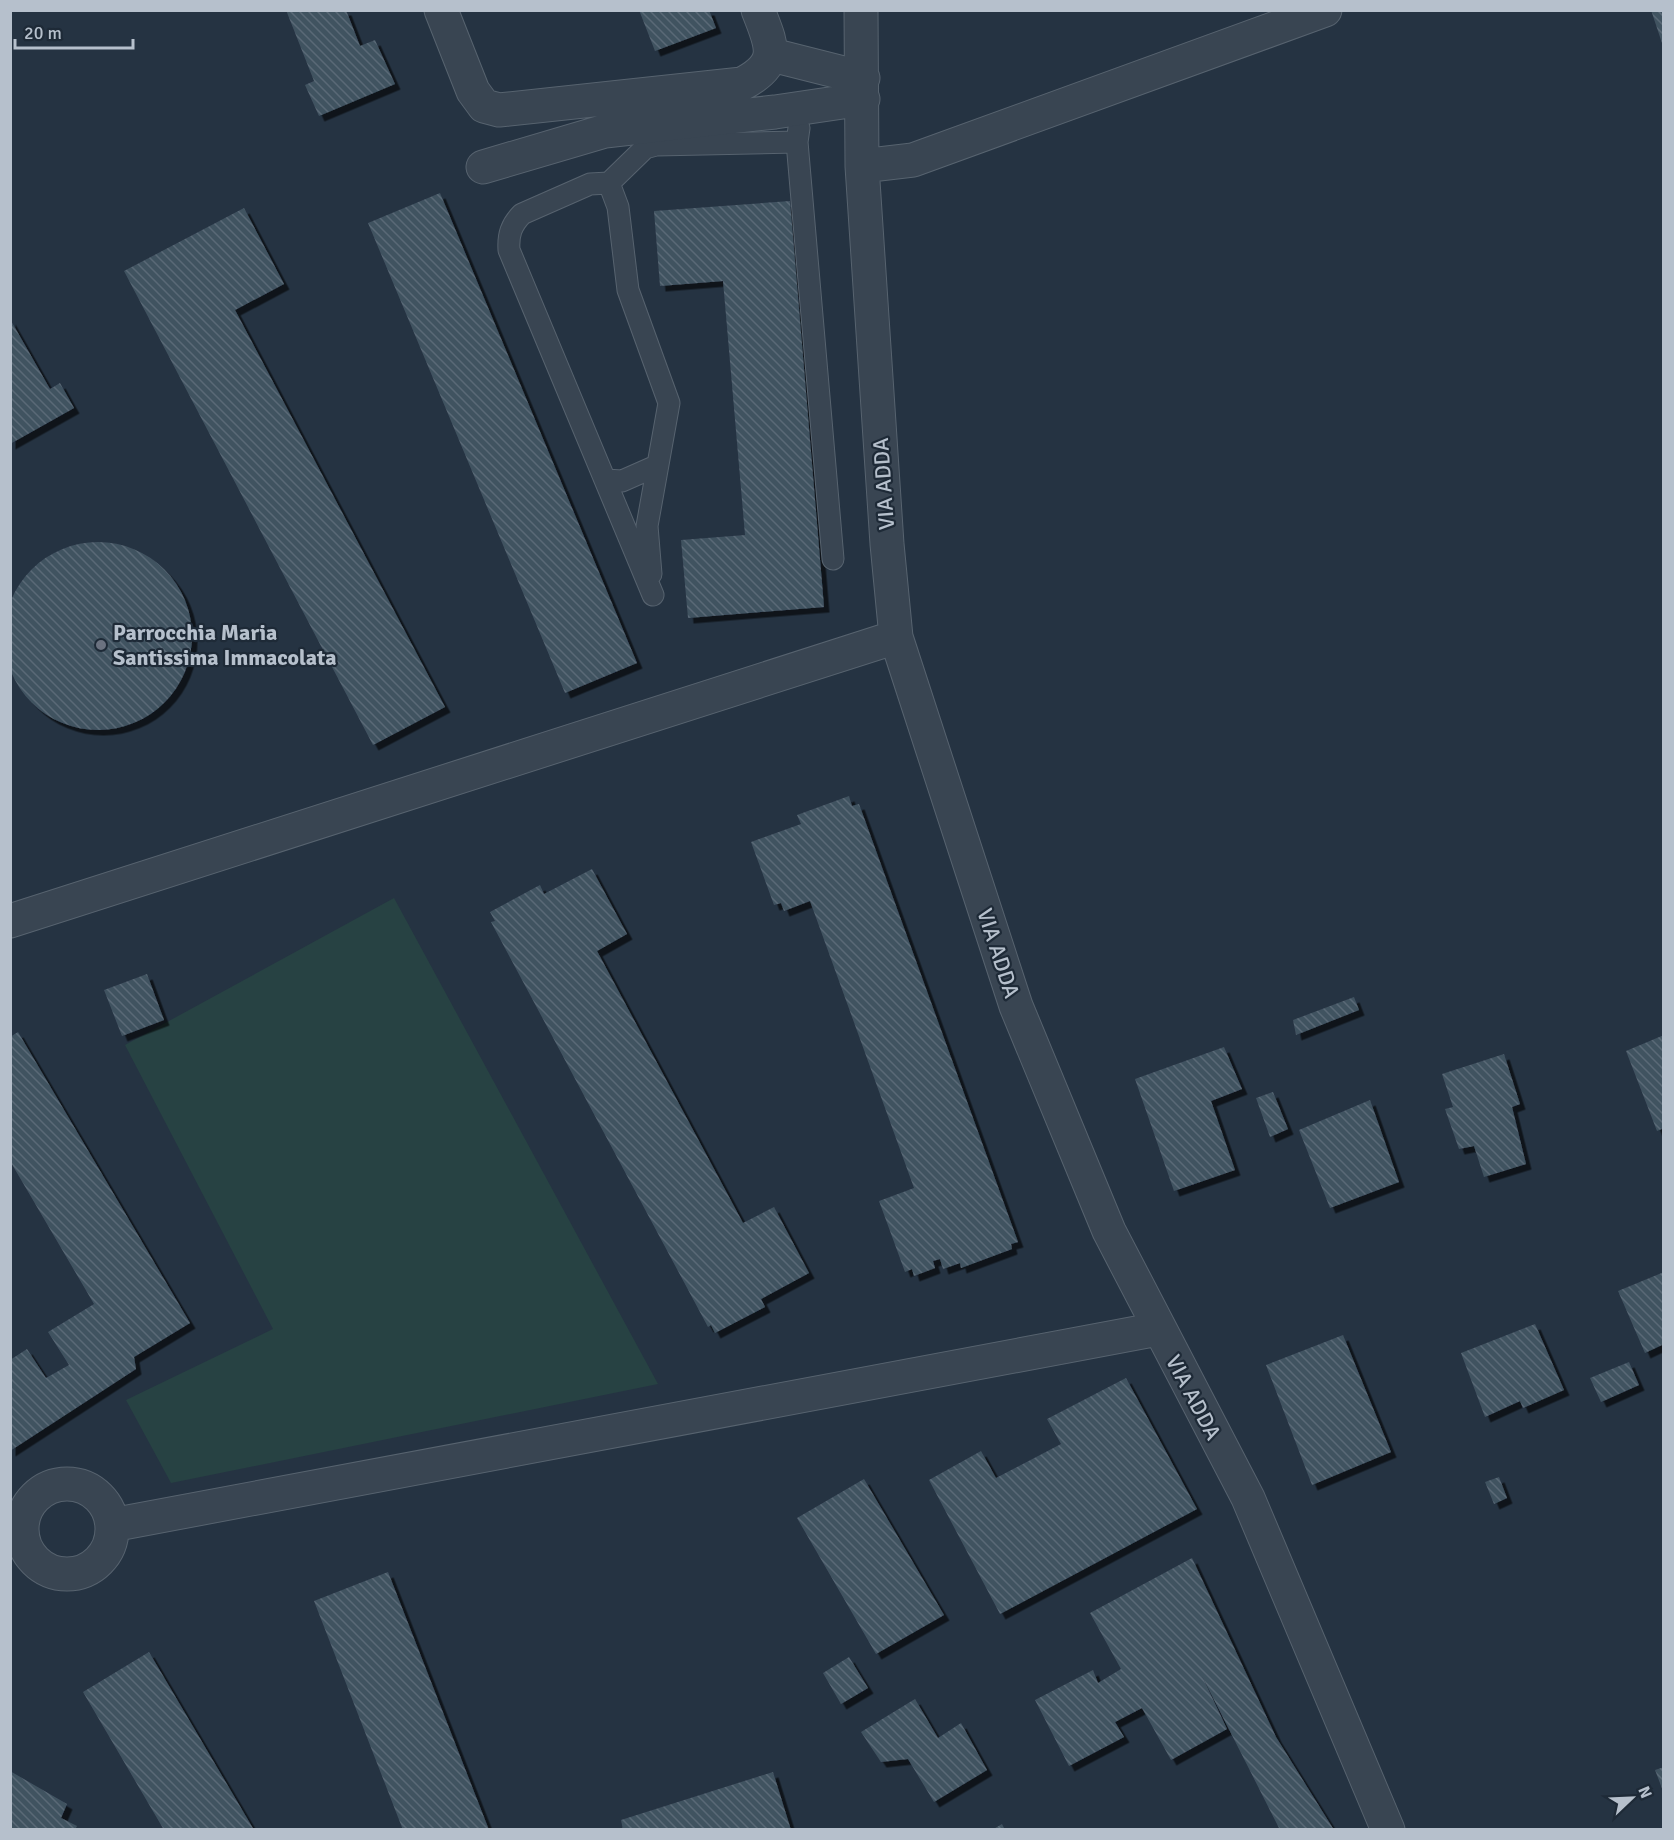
<svg xmlns="http://www.w3.org/2000/svg" width="1674" height="1840" viewBox="0 0 1674 1840" font-family="Signika,sans-serif">
<style>
.park{fill:#274243}
.building{fill:url(#building-back-hatch);filter:url(#shadow)}
.lines{fill:none;stroke-linecap:round;stroke-linejoin:round}
.lane-casing{stroke:#57636f;stroke-width:23}
.street-casing{stroke:#57636f;stroke-width:35}
.lane{stroke:#394552;stroke-width:21}
.street{stroke:#394552;stroke-width:33}
.worship-dot{fill:#6b7280;stroke:#1e2a37;stroke-width:2}
.labels{text-anchor:middle;stroke-width:4.5;stroke-linejoin:round;paint-order:stroke}
.street-label{font-size:22px;fill:#b6c0cc;stroke:#1e2a37}
.poi-label{font-size:22px;font-weight:bold;fill:#b6c0cc;stroke:#1e2a37;text-anchor:start}
</style>
<defs>
<pattern id="building-back-hatch" width="6" height="6" patternUnits="userSpaceOnUse" patternTransform="scale(1.5)"><rect width="6" height="6" fill="#415261"/><path d="M-1 5l2 2M0 0l6 6M5-1l2 2" fill="none" stroke="#5a6976"/></pattern>
<filter id="shadow"><feDropShadow dx="5.5" dy="5.5" stdDeviation="0" flood-color="#0009"/></filter>
</defs>
<rect width="100%" height="100%" fill="#253342"/>
<!-- park -->
<path class="park" d="M394 898 658 1384 171 1483 126 1400 273 1329 125 1045Z"/>
<!-- building -->
<path class="building" d="M286 10H346L360 46 375 40 395 84 319 116 305 85 314 81Z
M639 10H709L716 28 655 51Z
M1651 10H1664V46H1663Z
M440 193 637 663 565 693 368 223Z
M790 201 824 607 688 618 681 540 745 535 723 281 660 286 654 211Z
M244 208 284 284 235 310 445 707 373 745 124 271Z
M10 319 50 389 60 383 74 408 10 444Z
M4 636a94 94 0 1 1 188 0a94 94 0 1 1-188 0Z
M849 796 852 806 859 804 1018 1242 1011 1244 1012 1249 961 1268 960 1263 943 1269 940 1259 933 1261 935 1268 914 1276 912 1269 905 1272 879 1201 914 1188 810 901 784 911 781 903 774 905 751 842 801 824 797 815Z
M592 869 627 934 597 951 743 1223 774 1207 809 1273 761 1299 765 1307 715 1333 711 1325 708 1327 491 922 495 921 490 912 540 885 544 894Z
M147 974 164 1020 122 1036 104 990Z
M1354 997 1359 1010 1296 1035 1293 1020Z
M18 1032 190 1323 134 1357 136 1369 10 1451V1360L27 1349 46 1378 69 1365 48 1332 94 1304 10 1161V1037Z
M1664 1035V1128L1657 1131 1626 1051Z
M1224 1047 1242 1089 1211 1101 1235 1170 1174 1191 1135 1079Z
M1504 1054 1520 1104 1512 1107 1526 1164 1484 1177 1474 1146 1459 1149 1445 1109 1453 1107 1442 1074Z
M1273 1092 1288 1129 1270 1137 1256 1098Z
M1370 1100 1399 1182 1330 1208 1299 1130Z
M1664 1272V1344L1645 1353 1618 1291Z
M1535 1324 1564 1390 1523 1408 1520 1401 1485 1417 1461 1353Z
M1343 1335 1391 1452 1312 1485 1266 1365Z
M1629 1362 1639 1385 1601 1402 1590 1378Z
M1126 1378 1197 1509 1000 1614 929 1480 981 1451 996 1478 1061 1444 1047 1419Z
M1499 1477 1507 1498 1494 1504 1485 1482Z
M864 1479 944 1615 876 1654 797 1518Z
M1192 1558 1276 1737 1334 1830H1280L1202 1676 1227 1729 1171 1760 1142 1708 1115 1722 1124 1737 1069 1766 1035 1700 1093 1670 1098 1683 1121 1669 1090 1613Z
M388 1572 489 1830H403L314 1601Z
M149 1652 254 1830H164L83 1692Z
M849 1657 868 1688 841 1704 823 1673Z
M915 1699 938 1738 961 1723 987 1770 934 1802 908 1759 881 1762 861 1732Z
M1664 1767V1791H1663L1655 1770Z
M10 1771 67 1804 61 1818 77 1826 75 1830H10Z
M773 1772 791 1830H623L621 1820Z
M1002 1824 1005 1830H992Z"/>
<g class="lines">
<!-- lane casing -->
<g class="lane-casing">
<path id="lane" d="M799 128 797 142 833 559
M609 183 618 207 628 290 669 403 647 526 651 574
M605 480 622 481 656 466
M653 595 509 250C508 235 511 225 522 214L590 184 609 183 645 148 656 145 797 142"/>
</g>
<!-- street casing -->
<g class="street-casing">
<path id="street" d="M441 10 473 91 484 106 499 110 742 84C782 63 772 46 758 10
M861 10 862 166 887 544 896 637 1016 1006 1109 1231 1248 1498 1388 1830
M772 55 863 78
M862 166 913 160 1325 10
M483 167 605 131 775 112 863 99
M10 921 896 637
M22 1529a45 45 0 1 1 90 0a45 45 0 1 1-90 0Z
M112 1525 1158 1329"/>
</g>
<!-- lane -->
<use href="#lane" class="lane"/>
<!-- street -->
<use href="#street" class="street"/>
</g>
<!-- markers -->
<circle class="worship-dot" cx="101" cy="645" r="6"/>
<g class="labels">
<!-- street labels -->
<g class="street-label">
<text transform="translate(883 484) rotate(-94)" y="8">VIA ADDA</text>
<text transform="translate(999 953) rotate(72)" y="8">VIA ADDA</text>
<text transform="translate(1194 1397) rotate(62)" y="8">VIA ADDA</text>
</g>
<!-- poi labels -->
<g class="poi-label">
<text x="113" y="640">Parrocchia Maria<tspan x="113" dy="25">Santissima Immacolata</tspan></text>
</g>
</g>
<!-- border -->
<rect width="1674" height="1840" fill="none" stroke="#b6c0cc" stroke-width="24"/>
<!-- north arrow -->
<g transform="translate(1632 1798) rotate(67)" stroke="#1e2a37" stroke-width="4.5" paint-order="stroke">
<path d="M0-4.5L10 22L0 15L-10 22Z" fill="#b6c0cc"/>
<text y="-9" font-size="16" font-weight="bold" text-anchor="middle" fill="#b6c0cc">N</text>
</g>
<!-- scale -->
<path d="M15 39v9h118v-9" fill="none" stroke="#b6c0cc" stroke-width="3"/>
<text x="24" y="39" font-size="18" fill="#b6c0cc" stroke="#1e2a37" stroke-width="4.5" paint-order="stroke">20 m</text>
</svg>
